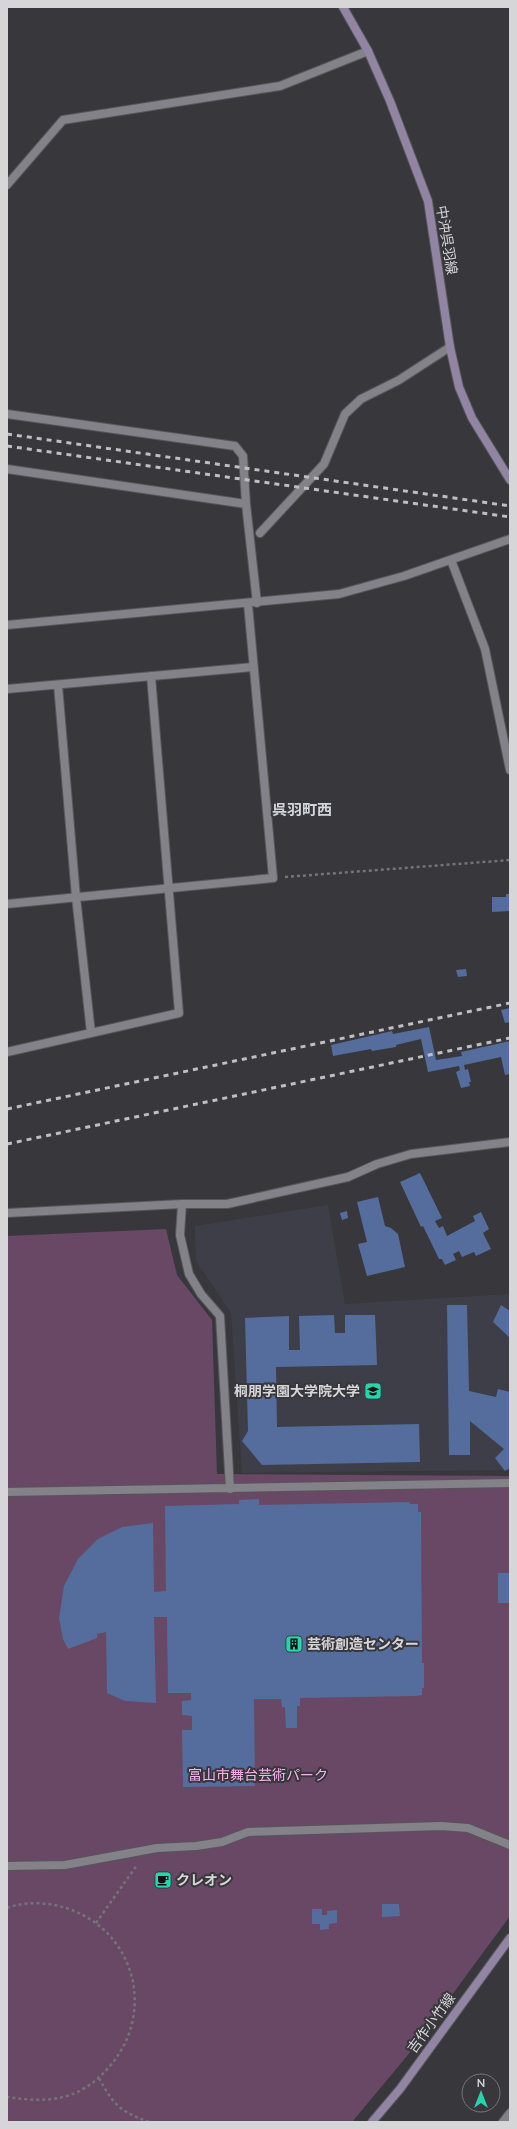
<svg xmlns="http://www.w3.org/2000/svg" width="517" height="2129" viewBox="0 0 517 2129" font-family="Lato,'Noto Sans JP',sans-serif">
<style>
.built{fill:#3e3e49}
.green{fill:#694865}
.building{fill:#556d9c}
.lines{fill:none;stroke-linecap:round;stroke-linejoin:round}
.service-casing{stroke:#55555a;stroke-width:10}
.minor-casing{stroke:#55555a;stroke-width:10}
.tertiary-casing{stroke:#55555a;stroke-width:10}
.secondary-casing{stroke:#55555a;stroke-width:10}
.path{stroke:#747478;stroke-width:2.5;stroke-dasharray:3 3;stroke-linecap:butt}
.service{stroke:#828288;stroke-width:8}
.minor{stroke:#828288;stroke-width:8}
.tertiary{stroke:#828288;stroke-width:8}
.secondary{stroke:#9284a3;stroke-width:8}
.rail{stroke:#bfbfc2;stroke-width:3;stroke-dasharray:5 5;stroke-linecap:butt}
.labels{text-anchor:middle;stroke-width:4;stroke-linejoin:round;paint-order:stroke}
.street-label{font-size:14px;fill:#d6d6d9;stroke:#37373c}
.poi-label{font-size:14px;font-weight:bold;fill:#d6d6d9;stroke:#37373c;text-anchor:start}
.park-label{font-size:14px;fill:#f9b4ef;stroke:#37373c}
.neighbourhood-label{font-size:15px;font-weight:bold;fill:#d4d5db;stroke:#37373c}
</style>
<rect width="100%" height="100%" fill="#37373c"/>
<!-- built -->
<path class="built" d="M328 1205 345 1304 510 1294V1470L242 1473 231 1313 196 1261 195 1226Z"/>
<!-- green -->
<path class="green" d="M166 1229 177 1275 212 1320 217 1474 510 1476V1916L407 2056 352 2122H7V1236Z"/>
<!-- building -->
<path class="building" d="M506 894H510V911L492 912V897H506Z
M466 969 467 976 458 977 456 970Z
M510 1008V1022L505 1023 501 1010Z
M429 1027 436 1060 462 1056 461 1052 510 1041V1074L505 1075 501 1057 464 1065 465 1070 468 1069 471 1082H469L470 1086 461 1088 456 1072 460 1070 459 1066 428 1072 421 1039 396 1045V1047L372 1051 371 1049 333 1056 331 1045 392 1031 393 1034Z
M420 1173 442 1218 435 1221 439 1228 443 1226 447 1236 475 1221 473 1216 481 1212 489 1229 483 1233 491 1249 476 1256 474 1252 462 1257 459 1251 453 1254 456 1260 445 1265 442 1259H439L423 1226 421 1227 400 1182Z
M378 1197 385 1226 391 1228 398 1234 405 1267 367 1276 358 1244 367 1242 357 1202Z
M347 1211 348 1218 342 1220 340 1213Z
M447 1305H467L469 1391 496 1397 498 1389 510 1392V1468L505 1471 495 1458 504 1449 470 1421V1455H449Z
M501 1305 510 1311V1338L493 1322Z
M334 1315 335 1333H345V1315H375L377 1365 276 1367 277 1427 419 1424 420 1462 262 1465 242 1441 248 1431 245 1318 289 1316V1350H300L299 1316Z
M259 1499V1505L410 1502V1504H418V1512H421L422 1663H424V1688H422V1695L415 1696 300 1698V1706H297V1728H286L285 1707H282L281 1699H254L255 1786 183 1787 182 1730H192V1716L182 1715V1701L191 1700V1693H168L167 1617H154L156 1703 125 1701 107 1693 106 1632 97 1634V1638L68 1649 63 1639 59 1618 64 1586 78 1559 98 1539 122 1527 153 1523 154 1592 166 1591 165 1506 239 1504V1500Z
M498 1573H510V1603H498Z
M382 1904H399L400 1916 382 1917Z
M312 1909H322V1915H327V1911L337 1910V1923L329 1924V1929L320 1930V1924H312Z"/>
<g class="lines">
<!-- service casing -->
<g class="service-casing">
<path id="service" d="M182 1204 180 1235 189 1274 201 1294 220 1316 230 1489
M7 1492 510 1483
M7 1866 65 1865 157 1848 196 1846 222 1842 248 1832 441 1826 468 1828 510 1845"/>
</g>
<!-- minor casing -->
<g class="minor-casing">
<path id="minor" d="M7 185 63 120 280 86 368 51
M7 414 235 446 243 456 246 504
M7 469 246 504 257 603
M260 533 324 464 345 414 361 399 399 380 450 347
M451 560 485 649 510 770
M58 685 76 897 91 1033
M7 689 253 667
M7 904 273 878
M7 1052 179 1013 151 676
M7 1213 182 1204H227L348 1177 377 1164 411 1154 510 1142
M503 2122 510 2113"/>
</g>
<!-- tertiary casing -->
<g class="tertiary-casing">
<path id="tertiary" d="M248 604 273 878
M7 625 339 594 404 576 510 539"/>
</g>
<!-- secondary casing -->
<g class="secondary-casing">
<path id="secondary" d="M343 7 368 51 390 101 428 201 450 347 459 387 472 418 510 480
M372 2122 400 2089 510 1938"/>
</g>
<!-- path -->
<path class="path" d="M285 877 510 860
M7 1908C26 1901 47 1902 66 1908 135 1930 157 2013 109 2067 99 2079 85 2090 70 2095 49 2102 29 2100 7 2097
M96 1923 137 1865
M99 2078C114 2106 120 2111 149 2122"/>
<!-- service -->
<use href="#service" class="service"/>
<!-- minor -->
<use href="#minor" class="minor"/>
<!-- tertiary -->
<use href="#tertiary" class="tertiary"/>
<!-- secondary -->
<use href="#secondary" class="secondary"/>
<!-- rail -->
<path class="rail" d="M7 434 510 506
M7 446 510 517
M7 1109 510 1003
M7 1144 510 1038"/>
</g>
<!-- icons -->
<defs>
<g id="university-square" transform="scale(0.9)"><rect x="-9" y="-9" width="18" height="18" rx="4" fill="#27d5ad" stroke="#37373c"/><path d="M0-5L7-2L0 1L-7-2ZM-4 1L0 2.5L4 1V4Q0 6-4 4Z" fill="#111"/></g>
<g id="building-square" transform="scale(0.9)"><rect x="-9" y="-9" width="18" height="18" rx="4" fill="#27d5ad" stroke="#37373c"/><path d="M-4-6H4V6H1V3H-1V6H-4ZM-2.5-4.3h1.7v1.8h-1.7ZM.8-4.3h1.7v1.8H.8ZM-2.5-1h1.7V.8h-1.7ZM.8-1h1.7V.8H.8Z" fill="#111"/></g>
<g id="cafe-square" transform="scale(0.9)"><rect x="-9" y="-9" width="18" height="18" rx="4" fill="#27d5ad" stroke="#37373c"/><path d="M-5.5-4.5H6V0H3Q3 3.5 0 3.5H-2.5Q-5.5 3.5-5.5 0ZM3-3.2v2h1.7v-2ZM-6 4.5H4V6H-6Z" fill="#111"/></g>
</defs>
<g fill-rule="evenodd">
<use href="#university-square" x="373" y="1391"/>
<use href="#building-square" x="294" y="1644"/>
<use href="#cafe-square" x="163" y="1880"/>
</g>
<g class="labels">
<!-- street labels -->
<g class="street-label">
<text transform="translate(447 240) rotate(81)" y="5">中沖呉羽線</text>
<text transform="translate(431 2023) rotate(-54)" y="5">吉作小竹線</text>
</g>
<!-- poi labels -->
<g class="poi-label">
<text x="360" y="1396" text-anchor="end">桐朋学園大学院大学</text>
<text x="307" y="1649">芸術創造センター</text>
<text x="176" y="1885">クレオン</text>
</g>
<!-- park labels -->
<g class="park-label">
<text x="258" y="1780">富山市舞台芸術パーク</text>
</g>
<!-- neighbourhood labels -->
<g class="neighbourhood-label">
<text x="302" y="815">呉羽町西</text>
</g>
</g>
<!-- border -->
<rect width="517" height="2129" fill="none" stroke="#d6d6d9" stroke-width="16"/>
<!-- north arrow -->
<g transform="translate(481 2093)"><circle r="19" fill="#37373c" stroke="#77777b"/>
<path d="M0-3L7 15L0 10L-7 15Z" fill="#27d5ad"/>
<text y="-6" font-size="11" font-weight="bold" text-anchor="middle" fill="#d6d6d9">N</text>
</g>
</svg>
